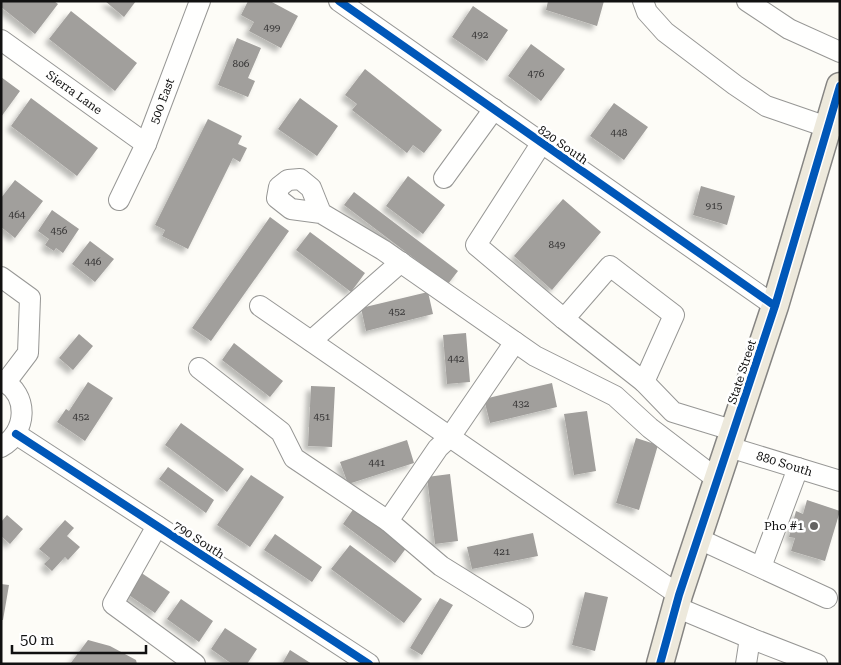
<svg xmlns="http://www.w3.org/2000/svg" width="841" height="665" viewBox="0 0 841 665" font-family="'Roboto Serif',serif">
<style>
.building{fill:#a19f9c;filter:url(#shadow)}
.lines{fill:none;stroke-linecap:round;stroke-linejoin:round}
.minor-casing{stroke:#979795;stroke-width:22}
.major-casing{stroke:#858482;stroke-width:29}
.minor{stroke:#fffffe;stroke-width:20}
.major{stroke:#ede9dc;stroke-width:26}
.cycleway-casing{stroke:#fff;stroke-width:11}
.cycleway{stroke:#0057b8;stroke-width:8}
.poi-dot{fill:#646362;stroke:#fff;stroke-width:2}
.labels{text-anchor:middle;stroke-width:5;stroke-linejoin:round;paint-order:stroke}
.number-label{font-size:10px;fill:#353434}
.street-label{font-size:12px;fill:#111;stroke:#fff}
.poi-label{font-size:12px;fill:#111;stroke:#fff;text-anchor:end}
</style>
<defs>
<filter id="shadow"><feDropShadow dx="-4.5" dy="4.5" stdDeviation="2.5" flood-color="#0004"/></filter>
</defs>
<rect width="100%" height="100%" fill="#fdfcf7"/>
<!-- building -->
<path class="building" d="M1 1H54L58 4 35 34 1 7Z
M105 1H136L124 17Z
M248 1H270L298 16 281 48 249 31 254 22 241 15Z
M548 1H604L597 26 546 10Z
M473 6 508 30 487 61 452 37Z
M71 11 137 63 115 91 49 39Z
M237 38 261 48 248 78 255 81 248 97 218 85Z
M531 44 565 69 541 101 508 76Z
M365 69 442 130 424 153 413 145 407 153 352 110 357 104 345 95Z
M1 77 20 91 1 117Z
M31 98 98 148 77 176 11 126Z
M300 98 338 126 317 156 278 129Z
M614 103 648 127 624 160 590 136Z
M208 119 242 136 238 144 247 148 240 162 233 158 188 249 162 236 165 230 155 225Z
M408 176 445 205 423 234 386 206Z
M15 180 43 201 15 238 1 227V198Z
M701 186 735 196 727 225 693 215Z
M354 192 458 271 448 284 344 205Z
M563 199 601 232 552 290 514 256Z
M52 210 79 229 63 253 56 248 54 251 45 245 49 239 38 231Z
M270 217 289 231 211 341 192 328Z
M310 232 365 273 351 292 296 250Z
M90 241 114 259 95 282 72 264Z
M428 292 433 314 366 331 361 308Z
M466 333 470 382 447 384 443 335Z
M79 334 93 346 73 370 59 358Z
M234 343 283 381 270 397 222 360Z
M88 382 113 398 85 441 57 422 66 409 69 411Z
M552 383 557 407 490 423 484 399Z
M311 386 335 387 332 447 308 446Z
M587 411 596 471 574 475 564 414Z
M181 423 244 469 227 492 165 445Z
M636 438 658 445 639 510 616 503Z
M407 440 414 463 348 484 340 462Z
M168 467 214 500 206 513 159 479Z
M450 474 458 541 435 544 427 477Z
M251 475 284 497 250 547 217 525Z
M807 500 840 511 825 561 791 551 795 538 789 537 796 511 803 514Z
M354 508 407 547 395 563 343 524Z
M7 515 23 529 10 544 1 536V522Z
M65 520 74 528 67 536 80 547 68 560 65 557 52 571 44 564 50 558 39 549Z
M533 533 538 556 472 569 467 547Z
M275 534 322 567 312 582 264 550Z
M350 545 422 599 404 623 331 569Z
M137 570 170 592 155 613 123 591Z
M1 584 9 585 3 620H1Z
M585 592 608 597 595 651 572 645Z
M440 598 453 605 422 655 410 648Z
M181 599 213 621 199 642 167 619Z
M225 628 257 649 247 664H232L211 649Z
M88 640 110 646 136 660 137 664H70Z
M290 650 312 664H282Z"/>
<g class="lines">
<!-- minor casing -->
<g class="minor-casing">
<g id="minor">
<path d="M339 1 775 306"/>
<path d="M643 1 647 12 665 32 735 85 766 106 827 127"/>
<path d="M747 1 789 29 840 52"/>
<path id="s1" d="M1 40 146 144"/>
<path d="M541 144 476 245 564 319 644 382 673 412 735 431"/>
<path d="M444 178 494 109"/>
<path id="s2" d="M119 200 146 144 200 1"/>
<path d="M321 213 311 188 300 179 288 180 279 187 277 198 291 209 321 213 383 250 535 356 615 396 650 428 718 480"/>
<path d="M1 277 30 298 28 353 6 382"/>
<path d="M260 306 679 595"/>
<path d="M564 319 610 266 674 315 644 382"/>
<path d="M311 341 401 262"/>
<path d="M199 368 281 432 294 458 388 521 441 566 523 617"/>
<path d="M1 380C30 394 27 433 1 447"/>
<path d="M16 434 369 664"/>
<path id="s3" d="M729 447 840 481"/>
<path d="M388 521 438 448 450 437 515 342"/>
<path d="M157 526 113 604 195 664"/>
<path d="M699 539 827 598"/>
<path d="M761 567 798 468"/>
<path d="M676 607 750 638 817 664"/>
<path d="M746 664 750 638"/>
</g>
</g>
<!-- major casing -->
<g class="major-casing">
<path id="major" d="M660 664 679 595 775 306 840 86"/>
</g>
<!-- minor -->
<use href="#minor" class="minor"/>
<!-- major -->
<use href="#major" class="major"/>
<!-- cycleway casing -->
<g class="cycleway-casing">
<path id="cycleway" d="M339 1 775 306
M16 434 369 664
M660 664 679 595 775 306 840 86"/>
</g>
<!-- cycleway -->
<use href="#cycleway" class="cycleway"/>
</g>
<!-- markers -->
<circle class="poi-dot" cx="814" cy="526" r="5"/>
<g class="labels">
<!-- number labels -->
<g class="number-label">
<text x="272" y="31">499</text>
<text x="480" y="38">492</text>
<text x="241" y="67">806</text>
<text x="536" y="77">476</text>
<text x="619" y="136">448</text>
<text x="714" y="209">915</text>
<text x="17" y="218">464</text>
<text x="59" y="234">456</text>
<text x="557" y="248">849</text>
<text x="93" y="265">446</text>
<text x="397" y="315">452</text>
<text x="456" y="362">442</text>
<text x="521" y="407">432</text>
<text x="81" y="420">452</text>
<text x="322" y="420">451</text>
<text x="377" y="466">441</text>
<text x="502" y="555">421</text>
</g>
<!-- street labels -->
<g class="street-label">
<text dy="4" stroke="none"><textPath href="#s1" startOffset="90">Sierra Lane</textPath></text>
<text dy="4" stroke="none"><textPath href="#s2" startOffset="108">500 East</textPath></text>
<text transform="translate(563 145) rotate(35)" y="4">820 South</text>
<text transform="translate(742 372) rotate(-72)" y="4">State Street</text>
<text dy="4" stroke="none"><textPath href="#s3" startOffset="58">880 South</textPath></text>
<text transform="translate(199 540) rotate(33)" y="4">790 South</text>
</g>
<!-- poi labels -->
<g class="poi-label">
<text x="804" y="530">Pho #1</text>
</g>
</g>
<!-- border -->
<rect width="841" height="665" fill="none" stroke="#111111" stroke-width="5"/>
<!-- scale -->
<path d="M12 645v8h134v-8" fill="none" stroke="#111111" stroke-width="2.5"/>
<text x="20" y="645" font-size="15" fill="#111111" stroke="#ffffff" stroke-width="4" paint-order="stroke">50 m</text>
</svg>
